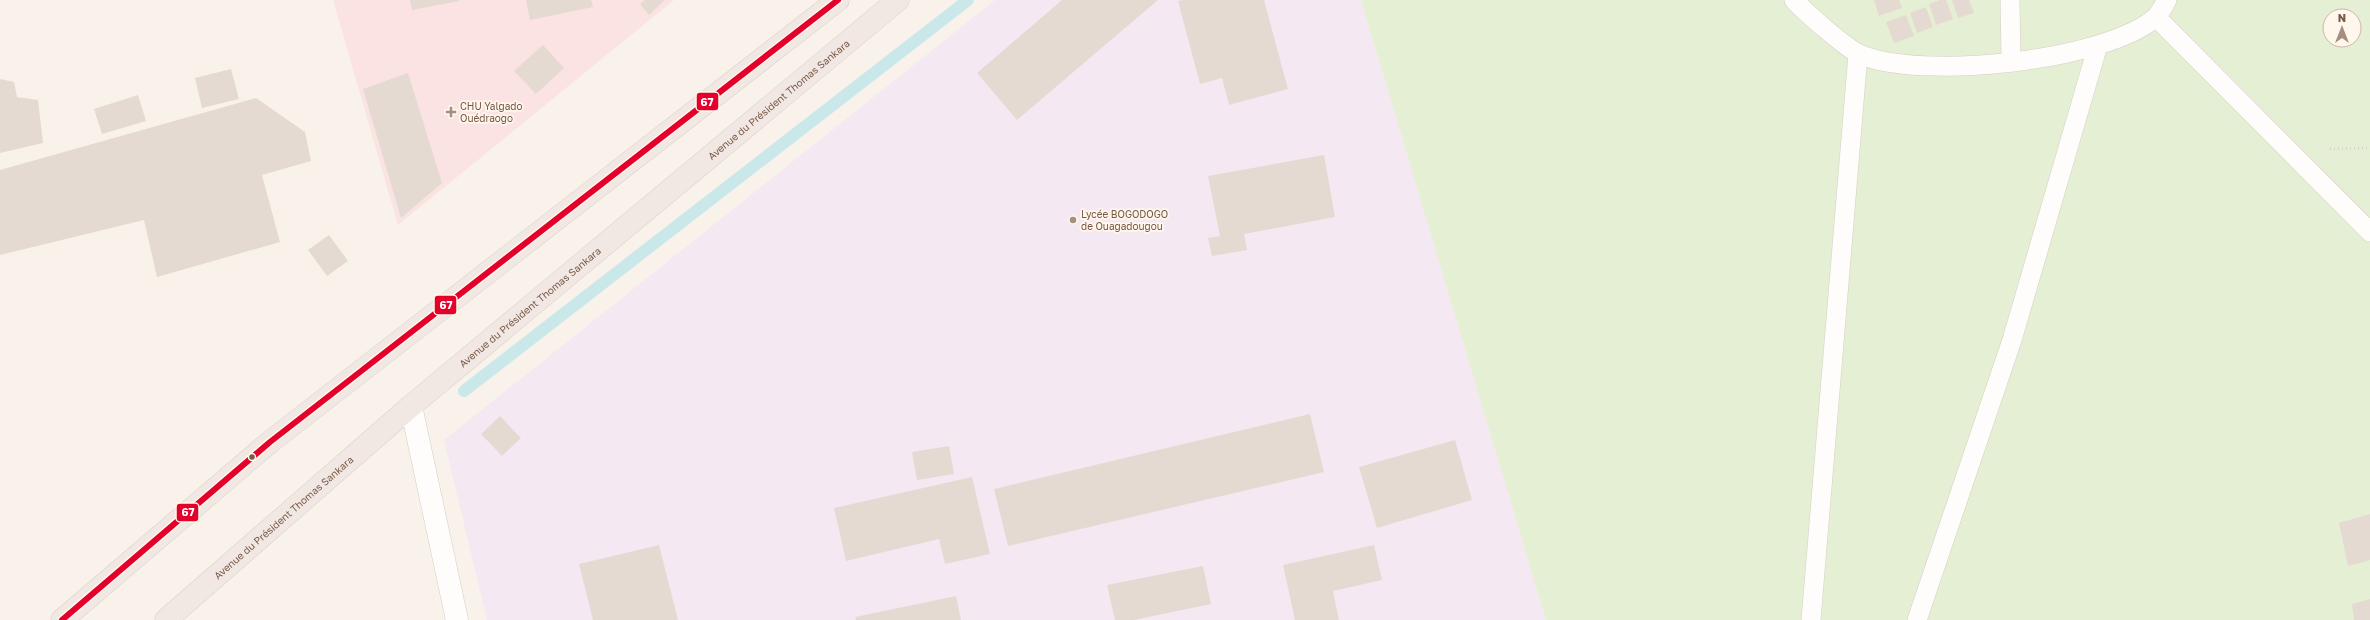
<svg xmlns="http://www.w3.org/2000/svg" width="2370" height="620" viewBox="0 0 2370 620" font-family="'Golos Text',sans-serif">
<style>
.education{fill:#f4e9f3}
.medical{fill:#fae3e2}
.green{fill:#e4efd3;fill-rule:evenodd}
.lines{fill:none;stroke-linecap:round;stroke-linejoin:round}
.stream{stroke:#cae8e9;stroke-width:12}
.building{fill:#e5dad1}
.lane-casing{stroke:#d6cec6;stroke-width:20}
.street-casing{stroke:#d6cec6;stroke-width:23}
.highway-casing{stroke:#dacfc8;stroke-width:23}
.path{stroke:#dad2cc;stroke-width:2.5;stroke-dasharray:1 3;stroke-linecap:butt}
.lane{stroke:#fefdfc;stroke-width:19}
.street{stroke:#fefdfc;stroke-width:22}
.highway{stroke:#f2e8e3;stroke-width:22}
.bus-1-casing{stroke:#fff7ec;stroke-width:9}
.bus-1{stroke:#e4002b;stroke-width:6}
.poi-dot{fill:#a58e80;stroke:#fff7ec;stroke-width:1.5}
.bus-dot{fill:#785847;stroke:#fff7ec;stroke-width:1.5}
.labels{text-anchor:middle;stroke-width:3.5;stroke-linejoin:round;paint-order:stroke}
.street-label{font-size:10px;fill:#785847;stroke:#fff7ec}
.poi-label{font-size:10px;fill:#785847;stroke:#fff7ec;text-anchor:start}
.line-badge{stroke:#fff7ec;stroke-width:1.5}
.badge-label{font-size:11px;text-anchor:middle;font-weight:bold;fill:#fff}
</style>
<rect width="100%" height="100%" fill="#f8f2ea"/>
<!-- education -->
<path class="education" d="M995 0H1361L1546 620H487L444 440Z"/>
<!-- medical -->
<path class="medical" d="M333 0H674L398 225Z"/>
<!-- green -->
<path class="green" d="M1361 0H2370V620H1546ZM2330 16H2354V40H2330Z"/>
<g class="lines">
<!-- stream -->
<path class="stream" d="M464 391 968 0"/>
</g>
<!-- building -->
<path class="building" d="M410 0H459V1L412 10Z
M526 0H591L593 7 530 20Z
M645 0H665L649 15 640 4Z
M1062 0H1158L1017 120 977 73Z
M1182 0H1264L1288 89 1229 105 1222 78 1200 84 1178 1Z
M1874 0H1899L1902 8 1879 16Z
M1940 0H1946L1953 19 1936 25 1929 4Z
M1952 0H1969L1974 13 1958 18Z
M1926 7 1933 27 1917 33 1910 13Z
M1906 15 1914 36 1894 43 1886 22Z
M543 45 564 68 536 94 514 71Z
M231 69 239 99 202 108 195 78Z
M408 73 442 183 401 218 363 89Z
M0 79 14 82 17 97 38 100 43 143 0 153Z
M138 95 146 121 102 134 94 109Z
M256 98 305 132 311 161 262 175 280 242 157 277 144 220 0 255V170Z
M1324 155 1335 217 1244 234 1247 250 1212 256 1208 238 1220 236 1208 176Z
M329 235 348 261 327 276 308 250Z
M1310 414 1324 472 1008 546 994 489Z
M500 416 521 438 502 456 481 434Z
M1455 440 1472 500 1377 528 1359 467Z
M949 446 954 474 917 480 912 452Z
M972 477 990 554 945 564 939 539 846 561 834 508Z
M2370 514V560L2348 566 2339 523Z
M659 545 678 620H593L579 564Z
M1374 545 1382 580 1333 591 1339 620H1295L1283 565Z
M1203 566 1211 604 1134 620H1115L1107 585Z
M956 596 961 620H856L855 617Z
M2370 599V620H2354L2352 604Z"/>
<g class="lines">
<!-- lane casing -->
<g class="lane-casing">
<path id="lane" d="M1794 0C1805 12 1845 47 1859 54 1920 81 2104 61 2155 18 2160 13 2164 5 2167 0
M2010 0 2011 61
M2156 17 2370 232
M1811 620 1858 54
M1917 620 2012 340 2098 45"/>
</g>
<!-- street casing -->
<g class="street-casing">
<path id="street" d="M411 406 457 620"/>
</g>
<!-- highway casing -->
<g class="highway-casing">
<g id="highway">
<path d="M62 620 270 442 838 0"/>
<path id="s1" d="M166 620 411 406 898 0"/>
</g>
</g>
<!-- path -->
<path class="path" d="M2330 149 2370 148"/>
<!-- lane -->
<use href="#lane" class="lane"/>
<!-- street -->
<use href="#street" class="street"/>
<!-- highway -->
<use href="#highway" class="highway"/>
<!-- bus-1 casing -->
<g class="bus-1-casing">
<path id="bus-1" d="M62 620 270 442 838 0"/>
</g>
<!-- bus-1 -->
<use href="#bus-1" class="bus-1"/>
</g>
<!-- markers -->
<g class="poi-dot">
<path d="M449 106h4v4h4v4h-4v4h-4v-4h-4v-4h4z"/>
<circle cx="1073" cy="220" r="4"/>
</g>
<circle class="bus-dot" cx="252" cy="457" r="3.5"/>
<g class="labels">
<!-- street labels -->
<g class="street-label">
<text dy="4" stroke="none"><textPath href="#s1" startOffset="804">Avenue du Président Thomas Sankara</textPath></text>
<text dy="4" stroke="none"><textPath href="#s1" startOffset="480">Avenue du Président Thomas Sankara</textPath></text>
<text dy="4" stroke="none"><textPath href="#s1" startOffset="156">Avenue du Président Thomas Sankara</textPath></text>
</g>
<!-- poi labels -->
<g class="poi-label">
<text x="460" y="110">CHU Yalgado<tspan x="460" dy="12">Ouédraogo</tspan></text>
<text x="1081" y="218">Lycée BOGODOGO<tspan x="1081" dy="12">de Ouagadougou</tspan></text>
</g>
</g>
<g class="line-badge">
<rect x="696" y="92" width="23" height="19" rx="4" fill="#e4002b"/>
<rect x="434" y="295" width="23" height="20" rx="4" fill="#e4002b"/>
<rect x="176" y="503" width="23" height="19" rx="4" fill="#e4002b"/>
</g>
<g class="badge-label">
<text x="707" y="106">67</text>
<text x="446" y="309">67</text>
<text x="188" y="516">67</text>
</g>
<!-- north arrow -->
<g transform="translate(2342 28)"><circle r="19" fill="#fff7ec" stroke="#c9b7aa"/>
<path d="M0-3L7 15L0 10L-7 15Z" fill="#a58e80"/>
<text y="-6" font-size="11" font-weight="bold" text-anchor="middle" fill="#785847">N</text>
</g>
</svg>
